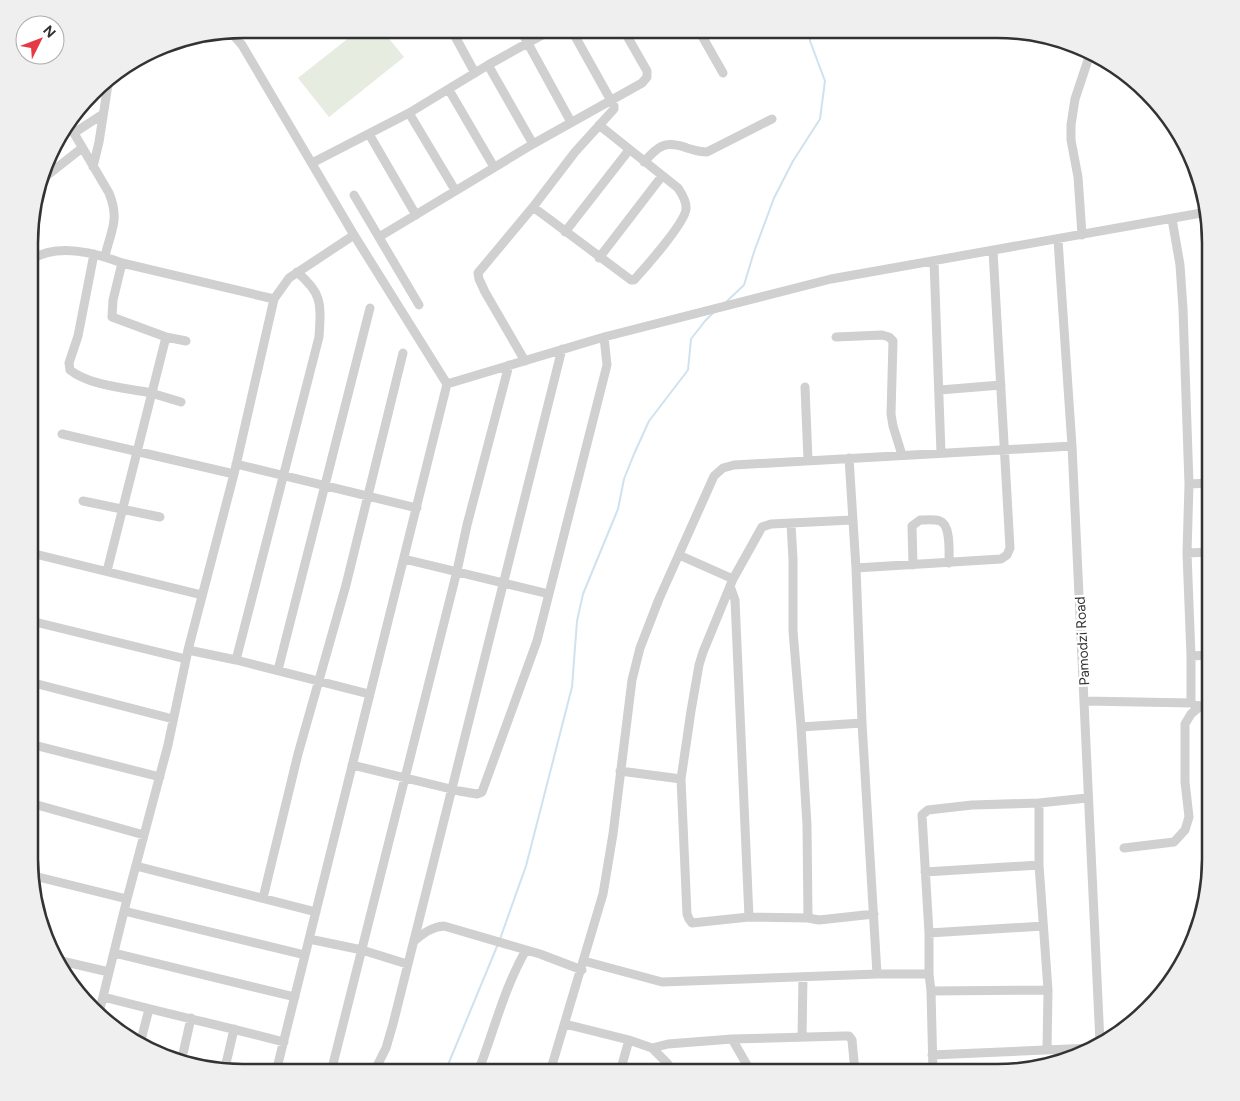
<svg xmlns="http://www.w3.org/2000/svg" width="1240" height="1101" viewBox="0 0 1240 1101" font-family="Figtree,sans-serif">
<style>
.green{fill:#e6ecdf}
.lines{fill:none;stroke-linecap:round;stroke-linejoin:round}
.stream{stroke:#cfe2ee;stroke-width:2}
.minor{stroke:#d0d0d0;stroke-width:9}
.labels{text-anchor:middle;stroke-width:5;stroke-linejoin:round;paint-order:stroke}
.street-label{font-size:14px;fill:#333;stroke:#fff}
.rim{fill:none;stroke:#333;stroke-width:2.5}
</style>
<rect width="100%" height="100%" fill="#fff"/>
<!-- green -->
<path class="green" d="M360 29H381L404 57 329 117 298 78Z"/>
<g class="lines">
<!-- stream -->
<path class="stream" d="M725 303 744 285 754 252 774 198 793 161 820 119 825 81 810 41 809 29
M500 939 526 866 572 687 577 621 583 594 618 509 624 479 634 454 649 421 688 370 691 339 705 321 714 312
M445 1072 498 944"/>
<!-- minor -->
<path class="minor" d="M451 29 475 73
M520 29 571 122
M698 29 723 73
M230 31 242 45 354 235 447 384 276 1072
M488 65 533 144
M449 90 494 167
M409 113 455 190
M68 123 109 193C120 220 111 230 105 256
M74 133 103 114
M369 134 416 215
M644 162C658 146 665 140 687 148 694 150 699 152 707 152L772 119
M312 163 409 113 488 65 553 29
M93 167 99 142 109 78
M40 181 82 148
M354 195 419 305
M533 207 631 280H634C644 269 685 223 686 209 687 202 682 194 678 188L599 125
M1172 219 1180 265 1183 309 1189 484 1187 553 1191 656 1211 655
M565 232 629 150
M1082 235 1078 177 1071 140V125L1075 99 1091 51
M379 237 533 144 642 83 647 77V71L623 29
M1058 240 1072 446 1100 1043
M94 254 78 336 69 363 70 370C90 386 127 388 151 393 161 396 171 399 181 402
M599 258 662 176
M32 259C58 243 96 253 122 263L274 299
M934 261 941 453
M122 263 113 300 112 317 166 337 186 341
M836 337 882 335 889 337 893 341 891 414 893 426 902 455
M525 361 485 292 479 279 478 273 533 207 575 152 614 109V106L571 29
M447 384 604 337 831 279 1207 212
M805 387 808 460
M940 390 1001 385
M62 434 234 474
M849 458 856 568 1001 559 1007 555 1010 548 993 251
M236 464 417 508
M1189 484 1211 483
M83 501 160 517
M791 524 793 559V631L801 727 807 825 808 918 749 917 692 923 689 919 687 914 681 779 691 711 699 665 703 652 733 579 762 527 771 524 852 520
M31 553 202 595
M1187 553 1211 552
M679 555 733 579
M404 559 549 594
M913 565 912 526 920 520C926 520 934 519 940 521 951 525 949 552 949 563
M856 568 862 723 877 974
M107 571 166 337
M730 586 735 600 749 917
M31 621 186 659
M188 650 236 660 369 694
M236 660 319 337C321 304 323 294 297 272
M278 670 370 308
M30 682 173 719
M1085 701 1191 703V656
M1193 704 1211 709
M801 727 862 723
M30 744 160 777
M352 765 459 791 477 794 482 792 537 641 607 365 604 337
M620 771 681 779
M30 803 144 835
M1039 803V865L1048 990 1047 1050
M1124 848 1174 842 1185 830 1189 817 1185 782V724L1191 714 1198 708
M136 866 316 912
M925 872 1039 865
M30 875 127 899
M263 898 298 754 346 585 403 353
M124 911 305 955
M808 918 819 920 874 914
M929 933 1043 926
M309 939 362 950 407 964
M414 941C423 934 431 927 444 926L540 954 582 970
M114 953 295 997
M57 960 109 972
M584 961 662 982 877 974H929V933L922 815 928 810 972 805 1039 803 1087 798
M929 974 931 991 933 1072
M931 991 1048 990
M104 997C163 1013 224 1026 284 1042
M99 1013 127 899 168 745 188 650 234 474 274 299 289 278 354 235
M565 1024 629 1040 652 1048 667 1063 674 1072
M802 1037 803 977
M732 1039 751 1072
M140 1044 149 1009
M652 1048 668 1044 732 1039 844 1036H849L852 1040 855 1072
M932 1055 1092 1048
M182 1058 191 1018
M225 1068 234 1029
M331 1072 457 571 467 525 509 365
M374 1072 386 1048 393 1024 562 349
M478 1072C494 1031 504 988 526 950
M550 1072 603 894 613 834 632 680 640 648 659 599 714 476 723 468 734 465 1072 446
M620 1072 629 1040"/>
</g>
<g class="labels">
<!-- street labels -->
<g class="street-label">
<text transform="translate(1082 641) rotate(-93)" y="5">Pamodzi Road</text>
</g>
</g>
<!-- crop -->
<path d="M0 0H1240V1101H0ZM243 38H997A205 205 0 0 1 1202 243V859A205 205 0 0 1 997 1064H243A205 205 0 0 1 38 859V243A205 205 0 0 1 243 38Z" fill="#efefef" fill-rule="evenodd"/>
<path class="rim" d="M243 38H997A205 205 0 0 1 1202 243V859A205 205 0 0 1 997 1064H243A205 205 0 0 1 38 859V243A205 205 0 0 1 243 38Z"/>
<!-- north arrow -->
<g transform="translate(40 40) rotate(48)"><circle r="24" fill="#ffffff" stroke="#adadad"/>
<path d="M0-4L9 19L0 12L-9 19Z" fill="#e63946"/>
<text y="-8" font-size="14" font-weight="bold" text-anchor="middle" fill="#333333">N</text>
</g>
</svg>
